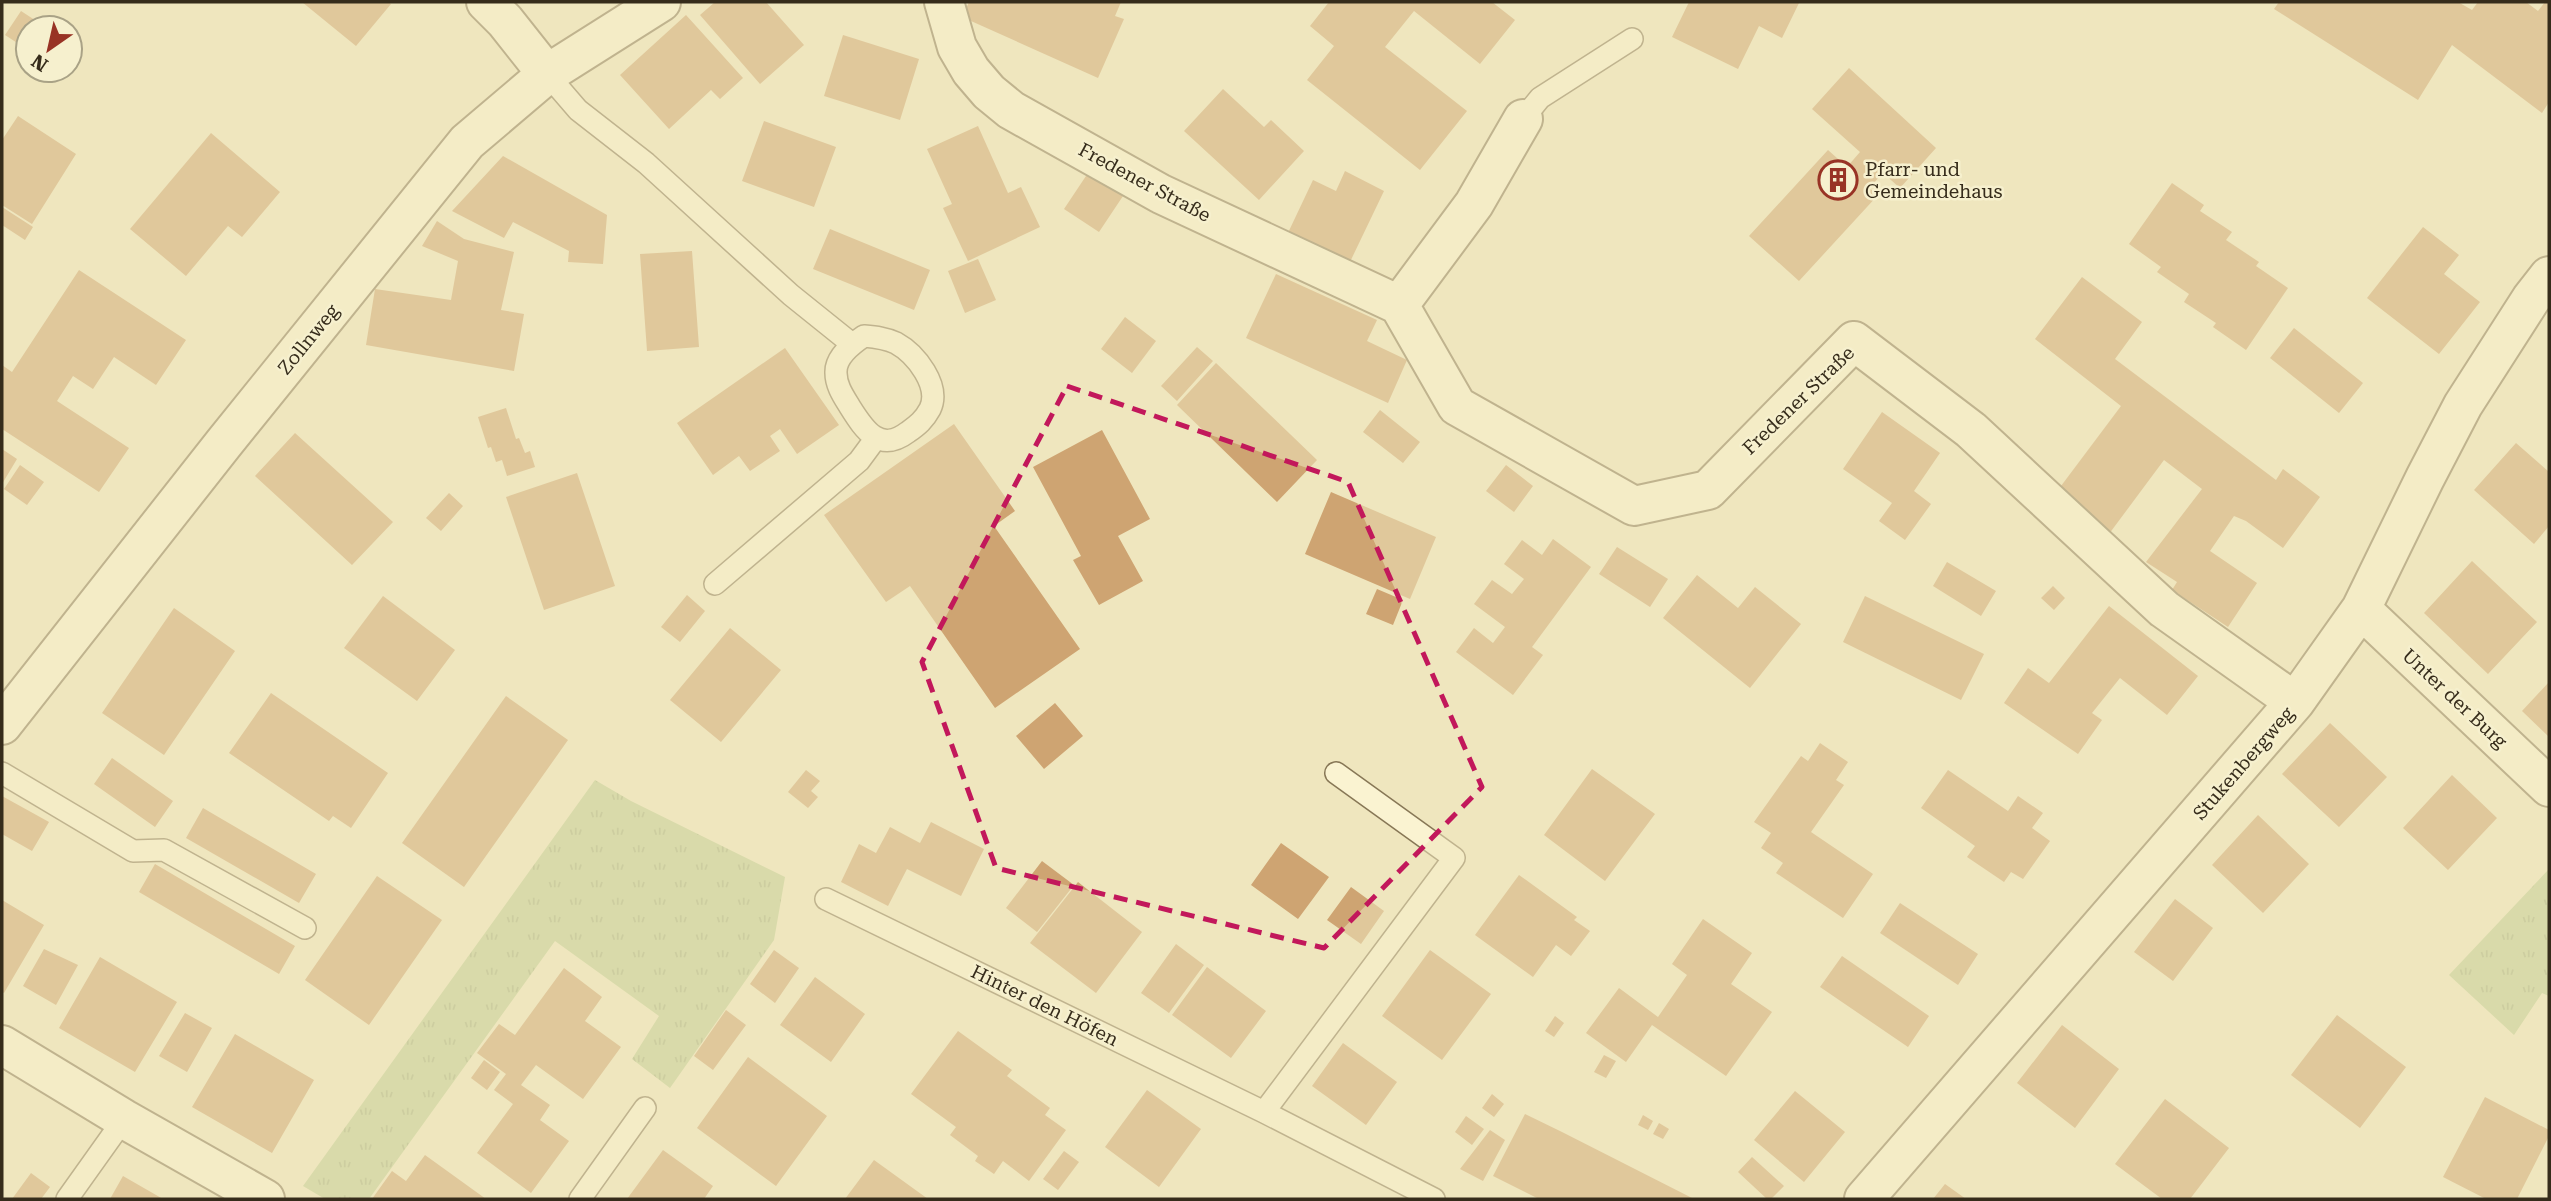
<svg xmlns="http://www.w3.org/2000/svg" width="2551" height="1201" viewBox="0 0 2551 1201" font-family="'Roboto Serif',serif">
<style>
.park{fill:url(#park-tufts)}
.building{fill:#cea472}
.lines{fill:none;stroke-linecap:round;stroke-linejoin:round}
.service-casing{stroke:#877756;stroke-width:24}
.minor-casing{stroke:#877756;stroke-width:42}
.service{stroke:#faf3d1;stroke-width:21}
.minor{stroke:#faf3d1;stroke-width:38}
.marked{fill:none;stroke:#c2185b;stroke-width:5;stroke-dasharray:14 9;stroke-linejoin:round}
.labels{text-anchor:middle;stroke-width:5;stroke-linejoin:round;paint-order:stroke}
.poi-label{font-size:19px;fill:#362c1b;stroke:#f6f0ce;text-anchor:start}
.street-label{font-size:19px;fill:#362c1b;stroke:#f6f0ce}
</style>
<defs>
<pattern id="park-tufts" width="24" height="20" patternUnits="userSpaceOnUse" patternTransform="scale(1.75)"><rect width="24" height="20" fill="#becd92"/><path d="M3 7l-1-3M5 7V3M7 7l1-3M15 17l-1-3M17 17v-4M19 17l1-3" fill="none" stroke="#a4b07d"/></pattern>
</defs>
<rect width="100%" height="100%" fill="#efe6be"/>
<!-- park -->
<path class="park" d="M595 780 631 801 785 877 774 940 670 1088 632 1059 659 1016 555 941 369 1199H325L303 1186Z
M2549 869V996L2542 993 2514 1035 2449 975Z"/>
<!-- building -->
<path class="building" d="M302 2H388L391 4 356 46Z
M715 2H766L804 45 760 84 700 15Z
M969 2H1121L1115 16 1124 19 1098 78 962 17Z
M1329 2H1492L1515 20 1480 64 1414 11 1385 47 1467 111 1420 170 1307 80 1334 46 1310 26Z
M1689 2H1797L1799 3 1782 38 1759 26 1738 69 1672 37Z
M2279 2H2458L2472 10 2478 2H2526L2538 11 2545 2H2549V102L2542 113 2452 45 2418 100 2274 9Z
M21 11 47 28H28V50L5 35Z
M686 15 743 78 720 99 711 90 669 129 620 75Z
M843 35 919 59 900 120 824 96Z
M1849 68 1936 148 1900 188 1883 173 1869 188 1878 195 1799 281 1749 236 1828 150 1847 167 1860 152 1812 109Z
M1223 89 1264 127 1271 120 1304 151 1259 200 1184 131Z
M18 116 76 154 32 224 2 205V140Z
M764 121 836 147 814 207 742 181Z
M978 126 1008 193 1021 187 1040 227 968 261 943 208 952 204 927 149Z
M211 133 280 192 242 237 228 226 186 276 130 229Z
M503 156 607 215 603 264 568 262 569 251 513 222 504 238 452 211Z
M1345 171 1384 191 1349 264 1287 235 1313 180 1336 191Z
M1088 173 1123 196 1099 232 1064 209Z
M2172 183 2204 205 2200 211 2232 232 2226 240 2259 262 2256 266 2288 288 2246 350 2213 327 2216 323 2184 302 2189 294 2157 272 2161 267 2129 244Z
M2 207 33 227 25 240 2 225Z
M437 221 464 239 514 252 501 310 524 314 514 371 366 345 375 289 451 300 458 261 422 246Z
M2423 227 2459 255 2444 274 2480 302 2439 354 2367 298Z
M830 229 930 270 914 310 813 269Z
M692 251 699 347 647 351 640 254Z
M978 259 996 300 965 313 948 271Z
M79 270 186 340 156 385 114 357 93 389 73 376 57 401 129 448 99 492 2 429V365L12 372Z
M1276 274 1377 320 1367 341 1407 360 1388 403 1246 338Z
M2082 277 2142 322 2115 359 2276 480 2283 469 2320 497 2283 548 2246 521 2234 516 2210 551 2257 583 2228 627 2172 590 2177 582 2146 562 2202 489 2164 460 2109 534 2055 494 2121 406 2035 339Z
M1125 317 1156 341 1132 373 1101 349Z
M2294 328 2363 383 2339 413 2270 358Z
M1197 347 1213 361 1177 401 1161 386Z
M785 348 839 425 797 454 780 429 770 436 780 451 750 471 739 456 713 475 677 423Z
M1216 363 1317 460 1277 502 1177 405Z
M506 408 516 439 519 438 525 453 530 451 535 467 507 476 502 460 496 462 491 447 488 448 478 417Z
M1380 410 1420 442 1403 463 1363 432Z
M1882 412 1940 453 1914 491 1931 504 1905 540 1879 521 1892 503 1843 469Z
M954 424 1015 511 994 526 1080 649 995 708 910 586 886 602 824 515Z
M1102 430 1150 519 1118 536 1143 581 1099 605 1073 560 1081 556 1033 467Z
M295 433 393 522 352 565 255 476Z
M2516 443 2549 472V526L2534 544 2474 490Z
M2 449 17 459 2 484Z
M20 465 44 482 27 505 4 489Z
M1506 465 1533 486 1514 512 1486 491Z
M577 473 615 586 544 610 506 497Z
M1331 492 1436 537 1410 599 1305 554Z
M449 493 463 506 441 531 426 518Z
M1553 539 1591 567 1532 647 1543 655 1513 695 1456 652 1474 628 1493 643 1505 627 1474 604 1492 580 1512 594 1524 579 1504 564 1522 540 1542 555Z
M1617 547 1668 579 1650 607 1599 574Z
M2472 561 2537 622 2488 674 2424 613Z
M1947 562 1996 591 1981 616 1933 586Z
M1697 575 1738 608 1755 587 1801 624 1750 688 1663 618Z
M2053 586 2065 598 2054 610 2041 598Z
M1377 589 1403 600 1393 625 1366 614Z
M687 595 705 611 680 642 661 627Z
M383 596 455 650 417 701 344 648Z
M1865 596 1984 654 1961 700 1843 642Z
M2109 606 2198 676 2167 715 2120 678 2092 713 2102 720 2078 754 2004 703 2028 668 2049 683Z
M174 608 235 651 164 755 102 713Z
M730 628 781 670 721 742 670 700Z
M2549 682V737L2522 711Z
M271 693 388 773 351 828 333 816 329 821 229 753Z
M506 696 568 740 464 887 402 843Z
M1055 703 1083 736 1044 769 1016 736Z
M2330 723 2387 777 2339 827 2282 774Z
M1820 743 1848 762 1836 780 1844 785 1811 832 1873 874 1843 918 1776 873 1783 863 1761 848 1771 833 1754 822 1801 756 1808 761Z
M112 758 173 801 155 827 94 784Z
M1592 769 1655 814 1605 881 1544 835Z
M806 770 820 781 811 791 818 797 808 808 788 792Z
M1948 770 2008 811 2018 796 2043 813 2032 828 2050 841 2023 879 2011 872 2004 882 1967 857 1975 846 1921 808Z
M2452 775 2497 818 2448 870 2403 828Z
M2 796 49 822 32 851 2 834Z
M203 808 316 874 299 903 186 838Z
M2258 815 2309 864 2263 913 2212 865Z
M931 822 984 849 961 896 907 869 888 906 841 882 859 844 876 853 890 827 920 843Z
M1281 843 1329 877 1298 919 1251 885Z
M1042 861 1074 885 1037 932 1006 908Z
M155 864 295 946 279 974 139 892Z
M1519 875 1577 917 1574 920 1590 931 1571 956 1556 945 1533 977 1475 935Z
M377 876 442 920 369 1025 305 980Z
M1078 882 1142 932 1096 993 1030 943Z
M1351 887 1384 911 1361 944 1327 920Z
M2175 899 2213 928 2173 981 2134 952Z
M2 900 44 925 4 993 2 992Z
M1900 903 1978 954 1958 985 1880 933Z
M1703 919 1752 953 1731 984 1772 1012 1726 1076 1652 1025 1626 1062 1586 1033 1619 988 1658 1017 1687 975 1672 964Z
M1176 944 1204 965 1169 1013 1141 993Z
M44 949 78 965 56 1005 23 986Z
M774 950 799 968 775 1003 750 984Z
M1430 950 1491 994 1442 1060 1382 1016Z
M1842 956 1929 1016 1908 1047 1820 987Z
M100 957 177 1002 135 1072 59 1028Z
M1207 967 1266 1011 1231 1058 1172 1015Z
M564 968 602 997 585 1021 621 1047 583 1099 536 1065 521 1085 550 1105 540 1120 569 1141 531 1193 477 1153 513 1104 494 1090 506 1074 477 1053 499 1024 515 1035Z
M815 977 865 1014 831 1062 780 1025Z
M726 1010 746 1025 713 1070 694 1056Z
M185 1013 212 1028 187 1072 159 1056Z
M2337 1015 2406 1067 2360 1128 2291 1075Z
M1555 1016 1564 1023 1554 1037 1545 1031Z
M2062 1025 2119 1069 2075 1128 2017 1083Z
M958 1031 1012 1070 1007 1076 1050 1108 1045 1115 1066 1130 1029 1181 1003 1161 994 1174 975 1161 978 1156 950 1135 956 1127 911 1094Z
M235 1034 314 1080 272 1153 192 1107Z
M1343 1043 1397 1082 1366 1125 1312 1086Z
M1604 1055 1616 1061 1606 1078 1594 1072Z
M748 1057 827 1116 776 1186 697 1128Z
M484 1060 500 1072 487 1090 471 1078Z
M1147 1090 1201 1129 1159 1187 1105 1147Z
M1795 1091 1845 1132 1804 1182 1754 1140Z
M1492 1094 1504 1104 1494 1117 1482 1108Z
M2485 1097 2549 1130V1136L2517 1199H2486L2443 1177Z
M2165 1099 2229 1148 2190 1199H2162L2115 1164Z
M1525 1114 1562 1132 1694 1199H1539L1493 1176Z
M1643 1115 1653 1121 1648 1130 1638 1125Z
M1466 1116 1484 1129 1472 1145 1455 1132Z
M1659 1123 1669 1129 1663 1139 1653 1134Z
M1490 1130 1505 1140 1483 1181 1460 1169Z
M663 1150 713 1186 704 1199H627Z
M1064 1151 1079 1162 1058 1190 1043 1179Z
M425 1155 486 1199H372L392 1171 406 1181Z
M1752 1157 1784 1186 1771 1199H1767L1738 1172Z
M874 1160 928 1199H845Z
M31 1173 50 1187 41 1199H12Z
M123 1176 163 1199H110Z
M1945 1184 1966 1199H1933Z"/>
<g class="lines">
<!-- service casing -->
<g class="service-casing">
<path id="service" d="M547 74 578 110 646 163 791 295 852 344
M1523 119 1540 98 1632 39
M864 336C875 337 886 338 896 343 916 354 941 386 930 409 924 420 918 425 908 432 880 453 865 431 850 407 844 397 836 386 836 373 835 357 852 344 864 336Z
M715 584 859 461 876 438
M2 773 133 851 164 850 305 928
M826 899 1264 1112 1434 1199
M1264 1112 1454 858 1336 773
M67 1199 124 1119
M580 1199 645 1108"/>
</g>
<!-- minor casing -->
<g class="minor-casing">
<path id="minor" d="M486 2 505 21 547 74
M944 2 957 47 971 71 989 92 1011 110 1161 194 1399 305 1457 406 1634 506 1708 490 1854 341 1971 430 2164 609 2295 702
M1399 305 1474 204 1523 119
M2361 609 2549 787
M2 725 224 443 467 142 547 74 661 2
M2 1045 124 1119 265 1199
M1864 1199 2295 702 2361 609 2425 478 2463 405 2531 299 2549 276"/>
</g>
<!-- service -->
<use href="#service" class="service"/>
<!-- minor -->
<use href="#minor" class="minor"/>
</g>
<!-- marked area -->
<path d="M0 0H2551V1201H0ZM1067 386 1348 482 1482 787 1324 948 996 868 922 662Z" fill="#efe6be" fill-opacity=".55" fill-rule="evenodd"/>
<path class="marked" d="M1067 386 1348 482 1482 787 1324 948 996 868 922 662Z"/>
<!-- icons -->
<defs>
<g id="building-ring" transform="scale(2.0125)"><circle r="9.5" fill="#f6f0ce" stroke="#983325" stroke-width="1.5"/><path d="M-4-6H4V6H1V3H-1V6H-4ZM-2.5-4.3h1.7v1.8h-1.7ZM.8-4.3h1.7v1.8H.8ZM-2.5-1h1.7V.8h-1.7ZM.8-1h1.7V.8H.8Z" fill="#983325"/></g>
</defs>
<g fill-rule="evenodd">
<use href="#building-ring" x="1838" y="180"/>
</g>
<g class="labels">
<!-- poi labels -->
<g class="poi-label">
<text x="1865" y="176">Pfarr- und<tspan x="1865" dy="22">Gemeindehaus</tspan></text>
</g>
<!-- street labels -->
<g class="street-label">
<text transform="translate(1145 182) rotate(28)" y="7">Fredener Straße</text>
<text transform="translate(308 339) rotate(-51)" y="7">Zollnweg</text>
<text transform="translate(1798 400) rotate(-44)" y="7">Fredener Straße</text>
<text transform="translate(2455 698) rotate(43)" y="7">Unter der Burg</text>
<text transform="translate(2243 763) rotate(-49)" y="7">Stukenbergweg</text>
<text transform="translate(1045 1005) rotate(26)" y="7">Hinter den Höfen</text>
</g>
</g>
<!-- border -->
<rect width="2551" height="1201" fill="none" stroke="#362c1b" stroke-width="7"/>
<!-- north arrow -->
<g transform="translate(49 49) rotate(214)"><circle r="33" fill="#f6f0ce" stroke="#a9a286" stroke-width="2"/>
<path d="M0-5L12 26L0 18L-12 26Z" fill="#983325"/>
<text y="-10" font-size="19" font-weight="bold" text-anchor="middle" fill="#362c1b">N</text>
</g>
</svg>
